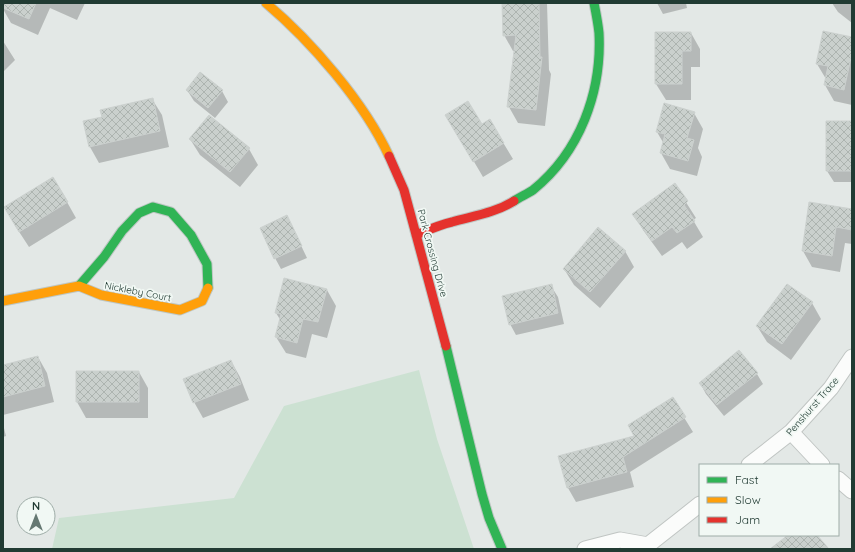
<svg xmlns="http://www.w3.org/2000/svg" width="855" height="552" viewBox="0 0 855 552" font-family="Quicksand,sans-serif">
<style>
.park{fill:#cce1d2}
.shadow{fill:#0003}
.building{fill:url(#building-cross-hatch);stroke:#ccd1cf}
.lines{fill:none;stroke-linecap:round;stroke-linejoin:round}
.street-casing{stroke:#c0c5c3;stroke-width:17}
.fast-casing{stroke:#bec6c3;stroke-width:11}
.slow-casing{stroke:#bec6c3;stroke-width:11}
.jam-casing{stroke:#bec6c3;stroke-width:11}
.street{stroke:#fbfcfb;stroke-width:15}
.fast{stroke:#30b455;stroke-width:9}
.slow{stroke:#ff9f0a;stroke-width:9}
.jam{stroke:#e5322d;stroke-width:9}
.labels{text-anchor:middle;stroke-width:3.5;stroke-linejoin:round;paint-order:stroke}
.street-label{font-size:10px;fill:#213b33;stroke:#f1f8f4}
</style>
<defs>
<pattern id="building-cross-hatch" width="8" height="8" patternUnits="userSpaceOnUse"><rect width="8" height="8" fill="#cad0cd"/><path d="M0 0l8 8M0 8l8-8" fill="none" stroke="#adb4b0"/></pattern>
</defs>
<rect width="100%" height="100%" fill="#e3e8e6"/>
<!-- park -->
<path class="park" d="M419 370 437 439 474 549H52L59 518 234 498 284 406Z"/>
<!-- shadow -->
<path class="shadow" d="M3 3H85L77 20 50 8 38 35 11 23 3 9Z
M503 3H547L549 70 551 74 545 126 518 123 509 107 515 51H513L504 35Z
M657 3H686L687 8 663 14Z
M832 3H852V23L838 12Z
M691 33 700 49V67H691V100H666L656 84Z
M852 38V105L834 101 825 85 826 79 817 64Z
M3 41 15 60 3 72Z
M187 90 222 91 228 102 215 118 194 101Z
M152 99 162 115 169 147 99 163 90 147 84 122 103 117Z
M694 113 703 129 698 148 702 157 697 176 670 169 661 153 664 144 657 132Z
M490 121 513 159 483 177 456 131 482 126Z
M852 122V182H834L827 171Z
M190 139 249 149 258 165 240 187 200 155Z
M675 185 696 218 693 220 703 237 687 249 682 242 662 256 643 230 634 214Z
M67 202 76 218 29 247 14 224Z
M852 210V244L845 243 840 272 812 267 803 251Z
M287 216 307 258 281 269 275 258Z
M625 251 634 267 600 308 574 285 564 269Z
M551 286 558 297 564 324 516 335 510 324Z
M327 290 336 306 327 338 312 334 306 358 286 353 276 337 281 321 276 313Z
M812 303 821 319 791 360 767 342 757 326Z
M38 357 47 373 54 402 3 415V366Z
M231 361 240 377 249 400 203 418 194 402Z
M77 372H139L148 388V418H86L77 402Z
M757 374 763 384 724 416 706 394 700 383Z
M672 398 693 432 630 472 634 487 576 502 568 488 559 457 635 436Z
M3 424 6 436 3 437Z"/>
<!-- building -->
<path class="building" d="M3 3H36L29 19 3 8Z
M502 3H539L540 57H542L536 110 507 107 516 35 503 36Z
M823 31 852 37V53L844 90 824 85 828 66 816 64Z
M655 32H691V51H682V84H655Z
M200 72 223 90 208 108 186 90Z
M153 98 160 131 89 147 83 121 102 117 100 110Z
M468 101 482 124 490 119 504 143 473 162 445 115Z
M664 103 695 112 687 138 694 140 688 161 660 153 665 134 656 132Z
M209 115 250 148 230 172 189 139Z
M826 121H852V171H826Z
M53 177 68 202 19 232 4 207Z
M675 183 688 201 684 205 695 221 677 233 672 227 652 241 632 214Z
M809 202 852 209V230L836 227 832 256 802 251Z
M287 215 302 246 274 259 260 228Z
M598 227 626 251 590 292 563 269Z
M284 278 327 289 318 322 303 319 297 343 275 337 281 314 275 313Z
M552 284 558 313 509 325 502 296Z
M787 284 813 302 782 344 756 326Z
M739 350 758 373 717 405 699 383Z
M38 356 45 386 3 397V365Z
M231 360 241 384 193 403 183 379Z
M76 371H139V402H76Z
M673 397 686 417 623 457 627 472 567 488 558 456 634 436 628 425Z
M788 535H817L829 549H770Z"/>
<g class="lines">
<!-- street casing -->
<g class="street-casing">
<path id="street" d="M791 432 822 465
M749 465 791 432 831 388 852 357
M838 479 852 491
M585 549 620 540 648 545
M647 549 648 545 700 504"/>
</g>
<!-- fast casing -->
<g class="fast-casing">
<path id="fast" d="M514 201C520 197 527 194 533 190 580 152 602 92 599 33 598 23 596 13 594 3
M79 286 104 257 122 231 139 213 153 207 171 212 191 235 207 264 208 288
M446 346 482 494 489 518 502 549"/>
</g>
<!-- slow casing -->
<g class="slow-casing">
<path id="slow" d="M266 3C311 41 364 102 389 156
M3 301 79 286 101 295 180 310 202 301 208 288"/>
</g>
<!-- jam casing -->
<g class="jam-casing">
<path id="jam" d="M389 156 404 190 446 346
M416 235C428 230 439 225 452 222 473 216 495 213 514 201"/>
</g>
<!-- street -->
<use href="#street" class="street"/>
<!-- fast -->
<use href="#fast" class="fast"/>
<!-- slow -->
<use href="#slow" class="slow"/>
<!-- jam -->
<use href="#jam" class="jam"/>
</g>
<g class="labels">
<!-- street labels -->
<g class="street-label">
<text transform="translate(433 253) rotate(75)" y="4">Park Crossing Drive</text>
<text transform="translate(138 291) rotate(11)" y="4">Nickleby Court</text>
<text transform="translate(812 406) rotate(-49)" y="4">Penshurst Trace</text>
</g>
</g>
<!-- border -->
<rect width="855" height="552" fill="none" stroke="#213b33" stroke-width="8"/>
<!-- legend -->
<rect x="699" y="464" width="140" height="72" fill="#f1f8f4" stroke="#9eaca7"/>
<rect x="707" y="477" width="20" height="6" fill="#30b455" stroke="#9eaca7"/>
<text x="735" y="484" font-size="12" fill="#213b33">Fast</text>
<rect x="707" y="497" width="20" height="6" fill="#ff9f0a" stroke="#9eaca7"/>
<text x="735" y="504" font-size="12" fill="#213b33">Slow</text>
<rect x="707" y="517" width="20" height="6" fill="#e5322d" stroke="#9eaca7"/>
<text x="735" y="524" font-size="12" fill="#213b33">Jam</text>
<!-- north arrow -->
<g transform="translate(36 516)"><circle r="19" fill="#f1f8f4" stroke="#9eaca7"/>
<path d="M0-3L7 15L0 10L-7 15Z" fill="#657872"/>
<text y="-6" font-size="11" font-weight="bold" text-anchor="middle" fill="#213b33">N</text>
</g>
</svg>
